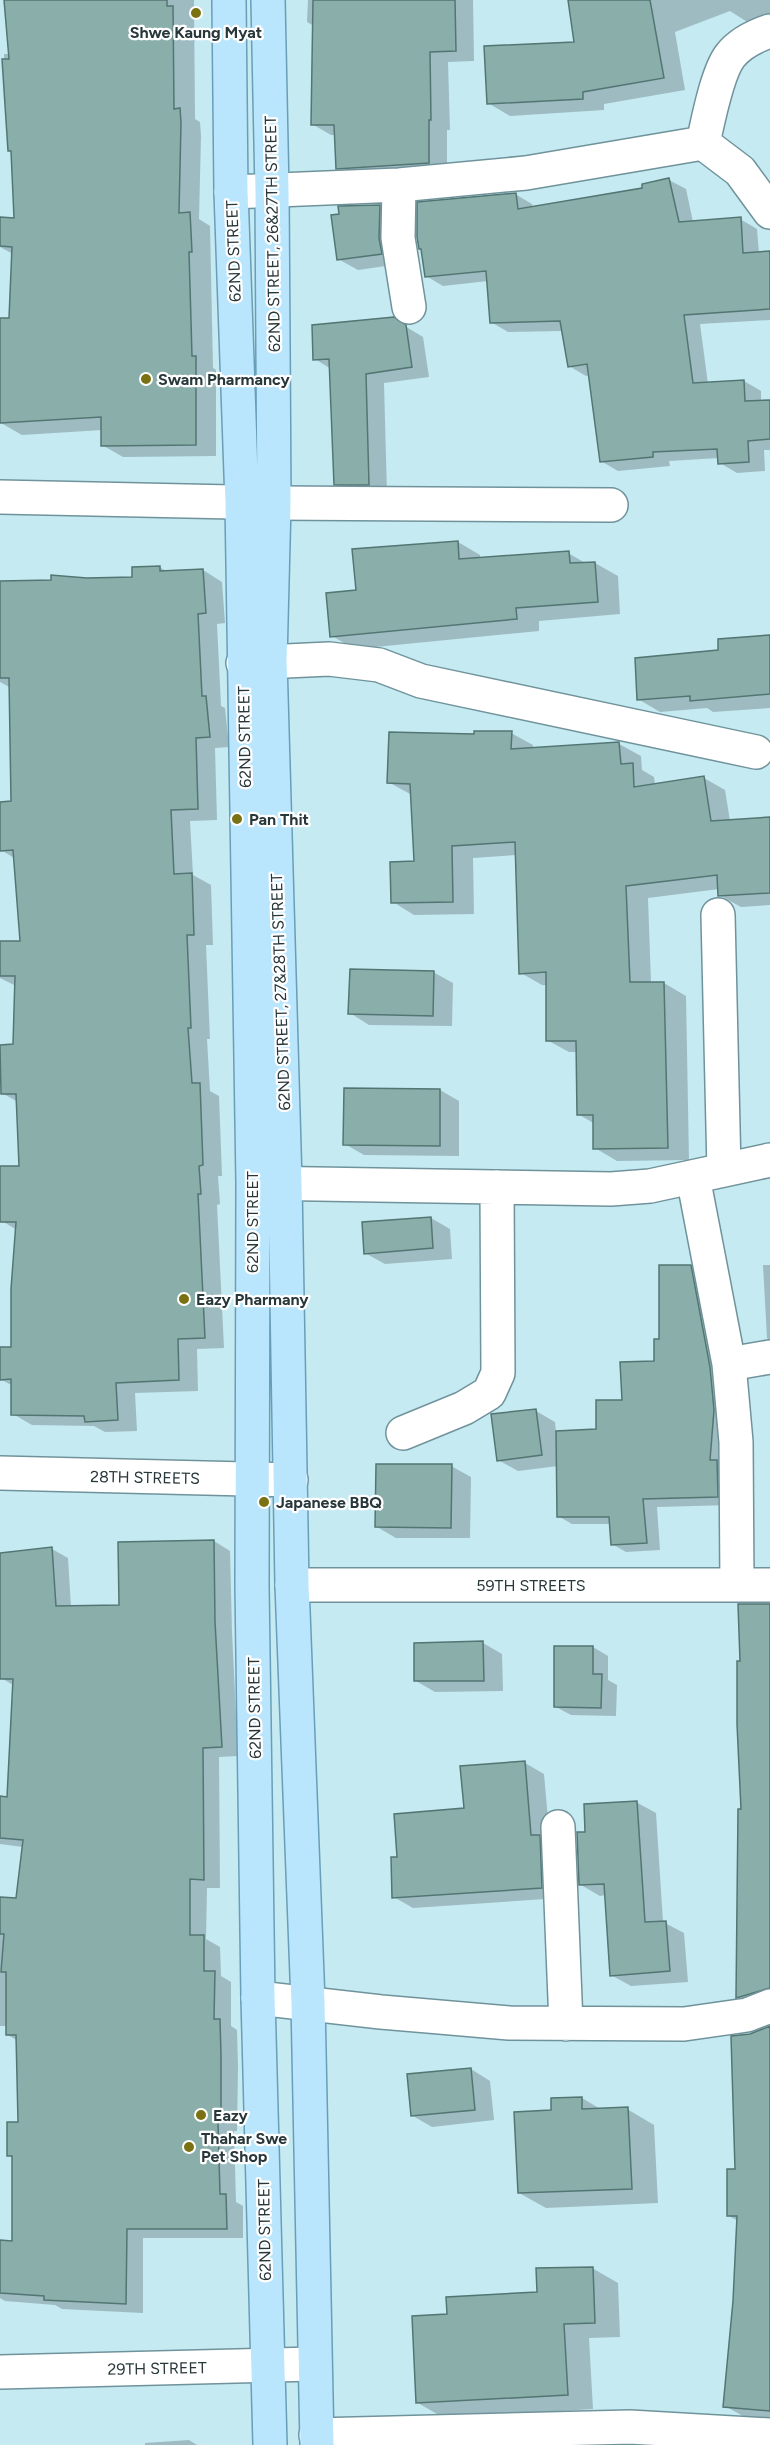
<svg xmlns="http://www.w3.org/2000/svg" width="770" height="2445" viewBox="0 0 770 2445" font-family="Figtree,sans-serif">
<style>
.shadow{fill:#0003}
.building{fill:#8aafab;stroke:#537673;stroke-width:1.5}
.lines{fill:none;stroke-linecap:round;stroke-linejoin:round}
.minor-casing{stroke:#70939b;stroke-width:36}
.major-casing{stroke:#699eb8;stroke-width:36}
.minor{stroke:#fff;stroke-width:33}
.major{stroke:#bae6fd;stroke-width:33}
.poi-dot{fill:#7a7112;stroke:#fff;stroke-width:2}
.labels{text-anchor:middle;stroke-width:4.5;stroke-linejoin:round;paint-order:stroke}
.poi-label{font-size:16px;font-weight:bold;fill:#28373a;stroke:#fff;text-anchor:start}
.street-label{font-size:16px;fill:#28373a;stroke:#fff}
</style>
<rect width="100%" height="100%" fill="#c5eaf2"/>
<!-- shadow -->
<path class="shadow" d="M6 0H194L195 119 200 122 201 136 199 219 210 226 213 368 216 370V456L123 457 102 445V430L22 435 1 423 0 319H10L13 254 0 247V218L15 219 12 152 10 150 5 102 4 54H10Z
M308 0H473L474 61 448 62 450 130H447V173L356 179 338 168 336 135H331L312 124 314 26 307 22Z
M569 0H770V22L752 25 730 11 675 32 685 90 604 104V110L510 116 488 103 576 43Z
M669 180 686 189 693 222 740 219 757 229 759 253H770V320L700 324 708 384 744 381 761 391V402L770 401V450H764L765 471 737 473 720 463 719 458 669 461 670 466 618 471 601 461 590 375 586 376 569 366 563 331 508 332 491 322 488 281 443 286 426 276 515 194 532 204 533 208 644 189Z
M380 206 399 217 400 264 358 270 338 259Z
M393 319 423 337 429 377 384 383 387 494H353L335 484 331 369 315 359Z
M458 542 480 555V559L568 553 587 564 595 563 618 576 620 614 539 621V631L355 649 332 636 357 591Z
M159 567 168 572 203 570 222 582 225 623 217 624 221 706 225 708 229 747 215 748 217 820 190 821 193 875 211 885 213 945H206L210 1039H207L210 1091 219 1096 222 1176H218L220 1204 217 1205 224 1348 197 1349 198 1391 135 1393 137 1431 105 1432 94 1426 32 1425 13 1414V1386L0 1379V1348H12L17 1230 2 1221 20 1167 18 1102 2 1093 15 1046 16 986 0 978V943H21L16 859 1 850 0 838V803L12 802 11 688 0 682V582L134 578Z
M770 636V708L713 712 707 708 660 712 638 699 720 651Z
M511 733 533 745V749L619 744 641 756 642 770 654 777 655 785 704 778 725 790 730 821 770 819V905L741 907 719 895V889L648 898 651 983H664L686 996 689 1160 617 1161 595 1148V1124L578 1114 577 1052H569L547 1040V985H542L521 973 517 855 473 858 474 914 414 915 393 902 416 863 412 795 388 782 476 736Z
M433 972 453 983 452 1026 369 1025 350 1013Z
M440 1090 459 1101V1156L364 1155 345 1144Z
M431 1218 450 1229 452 1259 385 1264 365 1253Z
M763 1265H770V1340L767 1338Z
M691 1267 705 1275 731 1505 657 1507 660 1550 626 1552 612 1544 611 1524H572L558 1516V1466L518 1471 498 1460 536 1411 555 1422 556 1432 597 1430 656 1362 660 1340Z
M451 1466 471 1477 470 1538H396L377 1527Z
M214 1541 230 1551 232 1632 238 1756 219 1757 220 1888H207L206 1939 220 1947 221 1976 231 1982V2026L237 2030 238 2067 237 2131H234L236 2202 243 2206V2238H143V2313L62 2309 55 2305 5 2301 0 2298V2242L13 2243V2158L8 2155 19 2124 18 2041 8 2035V2026H0V1898L17 1899 23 1847 0 1844V1798H8L15 1686 1 1678 0 1553 52 1549 68 1558 71 1607 121 1606Z
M770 1605V2010L764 2012 738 1997 742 1810V1662Z
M483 1643 502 1654 503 1691 435 1692 416 1681Z
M593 1647 608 1656V1680L617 1685 616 1716 571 1715 556 1707Z
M525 1763 544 1774 550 1842 560 1898 413 1908 394 1897 399 1859Z
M636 1802 656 1813 663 1922 684 1933 688 1982 631 1986 611 1975 606 1895 600 1896 581 1885 587 1833Z
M770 2028V2423L752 2421 725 2406 735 2301 738 2221 729 2216 754 2034Z
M471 2069 490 2081 494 2120 432 2127 413 2116Z
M582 2098 602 2110 627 2109 654 2125 658 2203 546 2208 519 2193 552 2112Z
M592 2268 618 2283 620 2337 589 2338 593 2409 444 2418 418 2403 448 2316 539 2293Z
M189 2440 197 2445H145V2443Z"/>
<!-- building -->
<path class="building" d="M4 0H167V6H173L174 109 180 108 181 123 179 213 190 212 192 252H189L192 356H196V445L101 446V417L0 423V318H9L12 247 0 246V217L14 218 11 151H8L2 59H9Z
M313 0H455L456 51 430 52 431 120H429V163L336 169 334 125H311Z
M568 0H650L664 78 583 92V99L487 104 484 46 574 42Z
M669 178 679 222 741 217 743 253 770 251V309L684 315 693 383 744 380 745 401 770 400V439L748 441 749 462 718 464 717 449 653 452V457L600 462 587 364 568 367 560 321 490 323 486 271 425 277 421 249H419L417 237V202L516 193 518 209 642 188V184Z
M380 205 379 238 382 254 337 260 331 215 339 214 338 206Z
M394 317 406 325 412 367 366 374 369 485H334L329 359 313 360 312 325Z
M458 541 459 559 569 551 570 563 595 562 598 602 516 608 517 619 330 637 326 593 356 590 352 549Z
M160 566V571L203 569 206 613 198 614 202 696H206L210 737 196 738 198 809 171 810 174 874 192 873 194 935H187L191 1028H188L192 1083H200L203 1165 199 1166 201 1194H198L205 1338 178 1339 179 1380 116 1383 118 1420 85 1422 84 1416 11 1415V1379L0 1380V1347H11V1289L16 1222H0V1166H19L16 1094H1L0 1045 13 1044 15 976H0V941H20L13 850 0 851V802L11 801 9 678H0V581L51 580V575L87 578 132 577V567Z
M770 635V694L690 701V696L637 700 635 658 718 650V639Z
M474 731H512L511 749 619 742 621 764 633 763 634 787 704 776 711 821 770 817V893L718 896 717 875 626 886 630 982H664L668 1148 593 1149V1115H577L576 1041H546V972L519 974 515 842 452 846 453 902 391 903 390 862 414 861 410 784 387 783 389 732 474 734Z
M350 969 434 971 433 1016 348 1014Z
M344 1088 440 1089V1146L343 1145Z
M431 1217 433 1248 364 1254 362 1222Z
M659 1265H691L710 1367 714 1410 710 1460H717L718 1497 643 1499 647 1543 611 1545 609 1517H557L556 1431 596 1429V1400H622L620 1362 654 1361V1339H659Z
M536 1409 542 1455 497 1461 491 1414Z
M376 1464H452L451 1528 375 1527Z
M214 1540 215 1622 222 1747 203 1748 204 1880 190 1879V1935H204V1971H215L214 2019H220L221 2056V2122H218L220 2194H226L227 2229H127L126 2304 44 2300V2296L0 2293V2240L12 2241V2156H7V2122H18L16 2035H6V1972H1L4 1934H0V1897L16 1898 23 1840 0 1838V1796L7 1797 13 1679H0V1553L52 1547 56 1606 119 1605 118 1542Z
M738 1604H770V1988L736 1998 738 1809H741L737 1724V1661H740Z
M483 1641 484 1681H414V1643Z
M554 1646H593V1674H602L601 1708 554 1707Z
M525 1761 531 1835H540L542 1888 392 1898 391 1857H397L394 1814 464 1808 460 1766Z
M637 1801 645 1922 666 1921 670 1971 610 1976 604 1884 579 1885 577 1832H585L584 1804Z
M770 2026V2411L723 2407 733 2301 737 2216H727V2169H735L731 2036 750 2034Z
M471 2068 475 2110 411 2116 407 2074Z
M582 2097V2109L628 2107 632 2189 518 2193 514 2112 551 2110V2098Z
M593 2267 595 2323 564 2324 568 2395 416 2403 412 2316 447 2314 446 2297 537 2292 536 2268Z"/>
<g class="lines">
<!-- minor casing -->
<g class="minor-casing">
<path id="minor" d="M703 143C708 121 717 73 730 56 740 43 755 36 770 31
M399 185 398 238 409 307
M231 192 399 185 526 173 703 143 740 171 770 212
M0 497 274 503 611 505
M243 663 329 659 379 665 421 681 756 752
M718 915 724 1170
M693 1177 729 1364 736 1442 737 1585
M257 1183 611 1189 650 1186 770 1160
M729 1364 770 1357
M403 1433 464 1408 489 1393 498 1373 497 1187
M0 1473 291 1480
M292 1585H770
M558 1827 566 2024
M258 1998 381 2012 509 2023 684 2024 747 2015 770 2006
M0 2372 314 2364
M316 2435 630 2427 770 2435"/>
</g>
<!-- major casing -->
<g class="major-casing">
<path id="major" d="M229 0 231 192 242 502 253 1183 252 1586 258 1998 270 2445
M268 0 272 191 274 503 270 661 285 1183 292 1585 308 2002 317 2445"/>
</g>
<!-- minor -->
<use href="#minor" class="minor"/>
<!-- major -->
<use href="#major" class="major"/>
</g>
<!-- markers -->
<g class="poi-dot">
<circle cx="196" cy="13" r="6"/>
<circle cx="146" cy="379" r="6"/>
<circle cx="237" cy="819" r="6"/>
<circle cx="184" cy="1299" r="6"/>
<circle cx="264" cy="1502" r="6"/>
<circle cx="201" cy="2115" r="6"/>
<circle cx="189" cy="2147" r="6"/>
</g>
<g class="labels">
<!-- poi labels -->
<g class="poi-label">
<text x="196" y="38" text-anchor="middle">Shwe Kaung Myat</text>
<text x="158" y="385">Swam Pharmancy</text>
<text x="249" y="825">Pan Thit</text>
<text x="196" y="1305">Eazy Pharmany</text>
<text x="276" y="1508">Japanese BBQ</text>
<text x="213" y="2121">Eazy</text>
<text x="201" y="2144">Thahar Swe<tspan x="201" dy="18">Pet Shop</tspan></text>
</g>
<!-- street labels -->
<g class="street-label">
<text transform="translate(272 234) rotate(-91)" y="6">62ND STREET, 26&amp;27TH STREET</text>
<text transform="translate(233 251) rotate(-92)" y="6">62ND STREET</text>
<text transform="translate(244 737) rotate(-91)" y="6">62ND STREET</text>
<text transform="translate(280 992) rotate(-92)" y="6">62ND STREET, 27&amp;28TH STREET</text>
<text transform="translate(252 1222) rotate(-90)" y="6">62ND STREET</text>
<text transform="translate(145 1477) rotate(1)" y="6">28TH STREETS</text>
<text x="531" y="1591">59TH STREETS</text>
<text transform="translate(254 1708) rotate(-91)" y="6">62ND STREET</text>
<text transform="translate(264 2230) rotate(-91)" y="6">62ND STREET</text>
<text transform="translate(157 2368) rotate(-1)" y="6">29TH STREET</text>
</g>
</g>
</svg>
